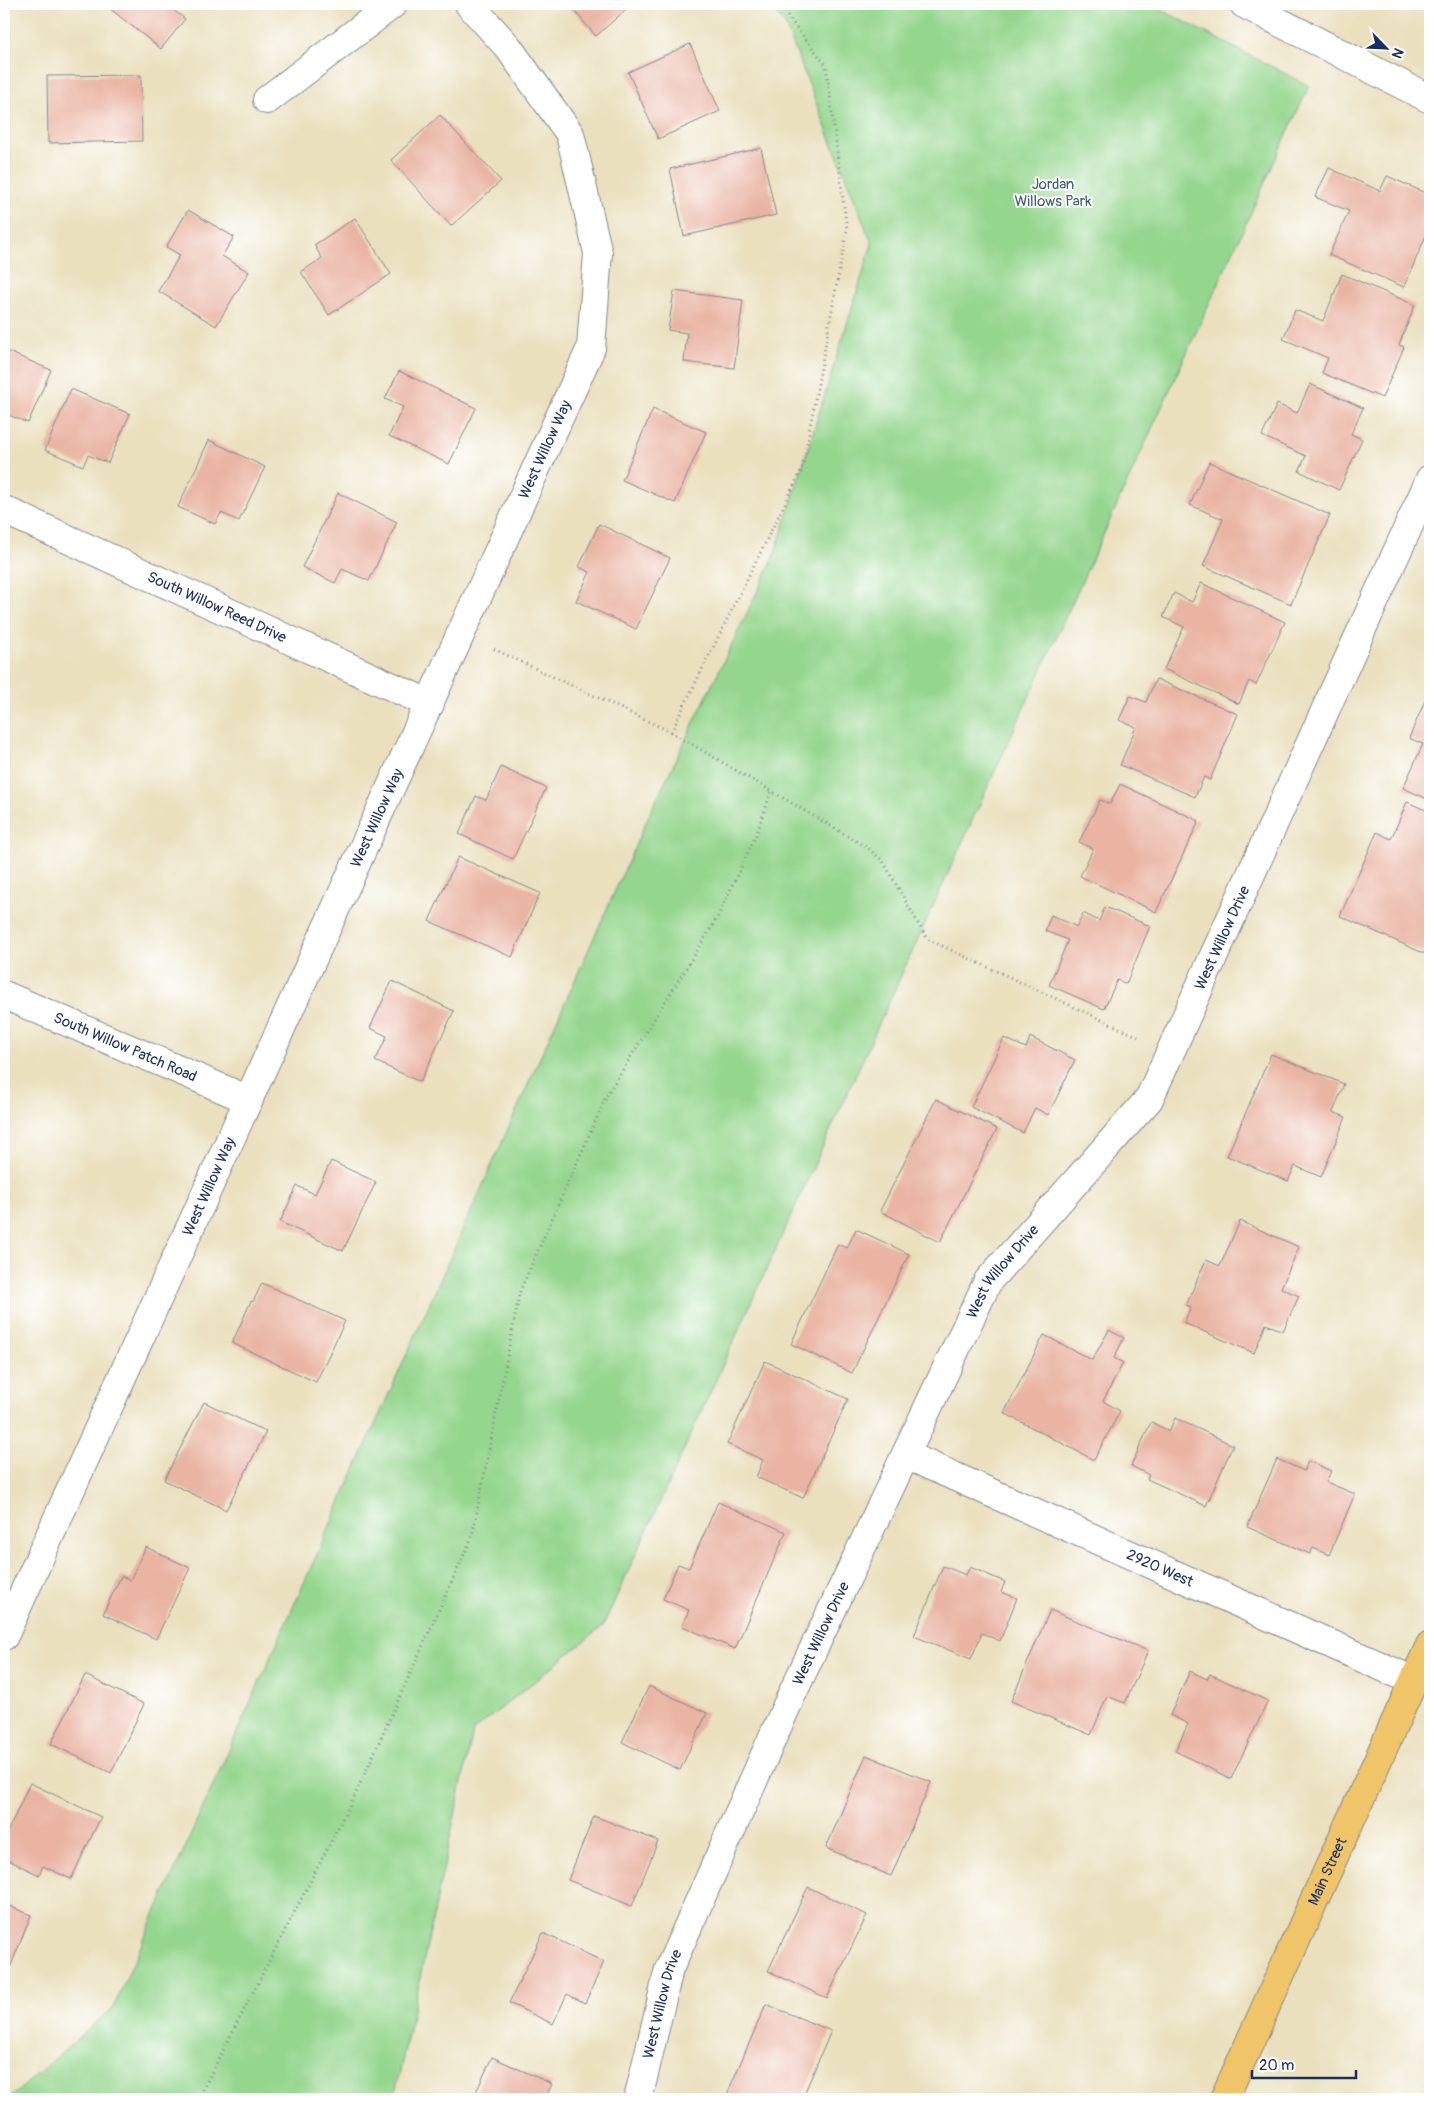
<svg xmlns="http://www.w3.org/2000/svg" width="1434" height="2103" viewBox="0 0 1434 2103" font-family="Pangolin,sans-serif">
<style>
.green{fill:#94d68d;stroke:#588276}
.building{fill:#e9b4a2}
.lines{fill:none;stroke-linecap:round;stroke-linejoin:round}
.minor-casing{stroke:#82888e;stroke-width:30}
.major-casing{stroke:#82888e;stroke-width:30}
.path{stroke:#82888e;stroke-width:3;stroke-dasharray:1 4;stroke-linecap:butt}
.minor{stroke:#fff;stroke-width:28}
.major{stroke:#f0c469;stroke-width:28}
.labels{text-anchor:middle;stroke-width:4;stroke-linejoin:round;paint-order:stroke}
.park-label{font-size:15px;fill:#3f616c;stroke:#fff}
.street-label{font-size:15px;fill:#1b2f5e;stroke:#fff}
</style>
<rect width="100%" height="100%" fill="#fff"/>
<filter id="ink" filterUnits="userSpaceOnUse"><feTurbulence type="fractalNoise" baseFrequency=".02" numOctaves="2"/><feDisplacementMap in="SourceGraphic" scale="10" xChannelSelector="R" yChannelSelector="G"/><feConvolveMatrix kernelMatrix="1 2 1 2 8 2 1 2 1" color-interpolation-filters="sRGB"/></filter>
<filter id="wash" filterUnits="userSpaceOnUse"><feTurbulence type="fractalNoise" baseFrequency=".0096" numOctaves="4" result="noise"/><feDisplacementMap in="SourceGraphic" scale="20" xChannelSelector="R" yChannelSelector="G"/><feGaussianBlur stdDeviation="1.12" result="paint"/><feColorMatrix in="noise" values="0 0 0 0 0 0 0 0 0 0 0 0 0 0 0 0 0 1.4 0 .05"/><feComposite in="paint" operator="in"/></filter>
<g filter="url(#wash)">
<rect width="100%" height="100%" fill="#eae0be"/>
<!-- green -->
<path class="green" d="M768 4H1150L1309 86 603 1626 473 1731 394 2099H9L113 2008 650 813 774 557 872 244 785 24Z"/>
<g id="blocks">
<!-- building -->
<path class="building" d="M104 4H177L172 9 185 19 161 49Z
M571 4H632L596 36 569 5Z
M690 44 720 111 658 139 628 72Z
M141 75 142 141 48 143 47 76Z
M440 115 501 181 451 226 391 160Z
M761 148 776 215 684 236 670 169Z
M1329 168 1380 191 1387 176 1430 195V226L1404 287 1329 255 1349 211 1315 197Z
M188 210 234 237 222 256 249 272 216 326 158 291 180 255 166 247Z
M355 218 391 274 329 315 301 272 322 258 314 245Z
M1342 274 1415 305 1399 345 1404 347 1382 398 1322 373 1328 358 1283 339 1295 310 1323 321Z
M674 291 743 300 734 368 684 362 687 333 668 330Z
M4 350 51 370 28 423 4 413Z
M399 371 476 408 449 464 389 436 403 407 385 399Z
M1310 384 1363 408 1351 434 1362 439 1339 490 1299 471 1306 456 1262 436 1277 404 1297 413Z
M71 389 130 414 108 463 88 455 83 466 45 450Z
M653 409 706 432 675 503 622 480Z
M209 440 265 467 239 521 221 513 215 524 178 507Z
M1209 462 1330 515 1291 604 1203 566 1223 519 1190 505Z
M338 493 397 522 369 581 342 569 335 583 302 567Z
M599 524 670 558 636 629 576 601 590 572 579 567Z
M1201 583 1285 622 1256 685 1249 681 1239 704 1164 669 1184 627 1163 617 1174 593 1192 602Z
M1156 679 1238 714 1210 780 1204 777 1195 797 1120 765 1136 727 1119 720 1130 696 1146 702Z
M1430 689V800L1403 788 1423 744 1409 738Z
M501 767 546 788 513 859 459 834 476 796 486 800Z
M1120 784 1199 821 1156 912 1080 876 1093 849 1079 842 1100 800 1110 804Z
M1407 802 1430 812V956L1340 916 1377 832 1391 839Z
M458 857 540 893 512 957 429 921Z
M1105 907 1150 926 1126 984 1117 980 1104 1009 1049 985 1068 940 1045 931 1051 915 1077 927 1083 913 1099 921Z
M392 981 454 1011 420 1082 375 1061 387 1036 370 1028Z
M1030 1037 1075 1060 1048 1115 1035 1108 1023 1133 971 1107 1004 1038 1026 1048Z
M1271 1054 1344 1084 1333 1112 1346 1117 1321 1177 1295 1166 1288 1181 1227 1156Z
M936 1099 997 1129 940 1242 880 1211Z
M331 1161 376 1182 343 1251 280 1222 297 1186 315 1194Z
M1240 1221 1299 1247 1281 1288 1299 1296 1283 1331 1266 1324 1254 1353 1184 1323 1191 1307 1186 1305 1206 1260 1220 1266Z
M856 1229 909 1254 852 1373 791 1344 838 1244 847 1248Z
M262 1283 345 1321 316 1382 232 1343 251 1301 253 1302Z
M1109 1330 1124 1338 1114 1358 1123 1363 1103 1401 1120 1411 1094 1460 1004 1413 1044 1335 1092 1360Z
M765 1361 848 1399 803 1498 756 1477 763 1460 727 1444Z
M204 1402 266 1432 226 1510 164 1480Z
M1175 1418 1233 1445 1206 1506 1147 1479 1149 1475 1131 1466 1151 1422 1169 1431Z
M1277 1459 1304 1471 1308 1461 1331 1471 1326 1482 1355 1494 1329 1555 1313 1548 1310 1554 1247 1527Z
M718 1502 786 1532 735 1649 682 1626 689 1610 663 1599 678 1564 689 1568Z
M146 1547 190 1568 156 1639 103 1614 121 1576 130 1580Z
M943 1566 966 1575 970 1567 1005 1582 1001 1592 1017 1598 1000 1641 982 1633 971 1659 914 1636Z
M1050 1610 1148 1651 1125 1703 1107 1696 1091 1735 1011 1701Z
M1190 1671 1207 1679 1210 1674 1268 1701 1231 1779 1175 1751 1188 1724 1170 1715Z
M85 1675 144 1704 111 1773 51 1744Z
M649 1686 707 1713 680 1770 622 1742Z
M866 1755 931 1782 891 1876 826 1848Z
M30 1783 101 1817 71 1879 43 1866 39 1875 4 1858V1839Z
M594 1816 658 1841 632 1906 568 1880Z
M808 1887 867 1915 827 1998 768 1971Z
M4 1904 31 1915 4 1983Z
M543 1933 604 1962 585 2003 567 1994 553 2024 509 2003Z
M766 2004 831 2031 802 2099H725Z
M492 2057 552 2084 545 2099H473Z"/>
</g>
</g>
<g filter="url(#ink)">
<use href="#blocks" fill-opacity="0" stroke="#82888e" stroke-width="1"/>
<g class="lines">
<!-- minor casing -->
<g class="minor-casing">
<g id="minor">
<path d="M1244 4 1430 99"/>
<path d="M267 100 393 4"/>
<path id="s1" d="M4 510 430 704"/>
<path id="s2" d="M4 995 249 1100"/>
<path id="s3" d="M906 1455 1414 1681"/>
<path id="s4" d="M4 1636 591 348 598 253 570 134 508 47 469 4"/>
<path id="s5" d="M638 2099 669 1969 793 1692 988 1281 1149 1099 1430 479"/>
</g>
</g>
<!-- major casing -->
<g class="major-casing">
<g id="major">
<path id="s6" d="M1224 2099 1430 1645"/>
</g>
</g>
<!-- path -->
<path class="path" d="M494 649 671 732 868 848 883 861 927 939 1141 1038
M671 732 802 469 847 230 826 65 778 4
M198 2099 357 1791 472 1537 520 1291 607 1095 716 920 756 835 771 792"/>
<!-- minor -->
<use href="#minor" class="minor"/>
<!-- major -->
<use href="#major" class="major"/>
</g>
</g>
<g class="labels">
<!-- park labels -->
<g class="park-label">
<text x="1053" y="189">Jordan<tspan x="1053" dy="17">Willows Park</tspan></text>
</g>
<!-- street labels -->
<g class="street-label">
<text dy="5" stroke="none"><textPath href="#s4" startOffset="1304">West Willow Way</textPath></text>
<text dy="5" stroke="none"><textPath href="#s1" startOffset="234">South Willow Reed Drive</textPath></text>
<text dy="5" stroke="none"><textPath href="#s4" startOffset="899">West Willow Way</textPath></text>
<text dy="5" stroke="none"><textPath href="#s5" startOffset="1312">West Willow Drive</textPath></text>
<text dy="5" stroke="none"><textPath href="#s2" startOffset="132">South Willow Patch Road</textPath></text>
<text dy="5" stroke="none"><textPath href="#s4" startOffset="494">West Willow Way</textPath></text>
<text dy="5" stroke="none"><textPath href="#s5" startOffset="908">West Willow Drive</textPath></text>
<text dy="5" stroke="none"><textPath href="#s3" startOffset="278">2920 West</textPath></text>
<text dy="5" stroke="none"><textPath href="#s5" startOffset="502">West Willow Drive</textPath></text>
<text dy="5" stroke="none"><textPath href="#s6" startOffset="250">Main Street</textPath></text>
<text dy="5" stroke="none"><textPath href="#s5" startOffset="98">West Willow Drive</textPath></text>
</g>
</g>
<!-- margin -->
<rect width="1434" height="2103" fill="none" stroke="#fff" stroke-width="20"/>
<!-- north arrow -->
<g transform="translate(1386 48) rotate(114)" stroke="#ffffff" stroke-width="4" paint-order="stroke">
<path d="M0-4L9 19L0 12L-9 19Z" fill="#1b2f5e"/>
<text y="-8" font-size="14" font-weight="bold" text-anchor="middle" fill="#1b2f5e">N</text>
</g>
<!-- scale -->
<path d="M1252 2070v8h104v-8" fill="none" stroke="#1b2f5e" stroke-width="2.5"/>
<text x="1259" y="2070" font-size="15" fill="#1b2f5e" stroke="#ffffff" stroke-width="4" paint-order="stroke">20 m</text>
</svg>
